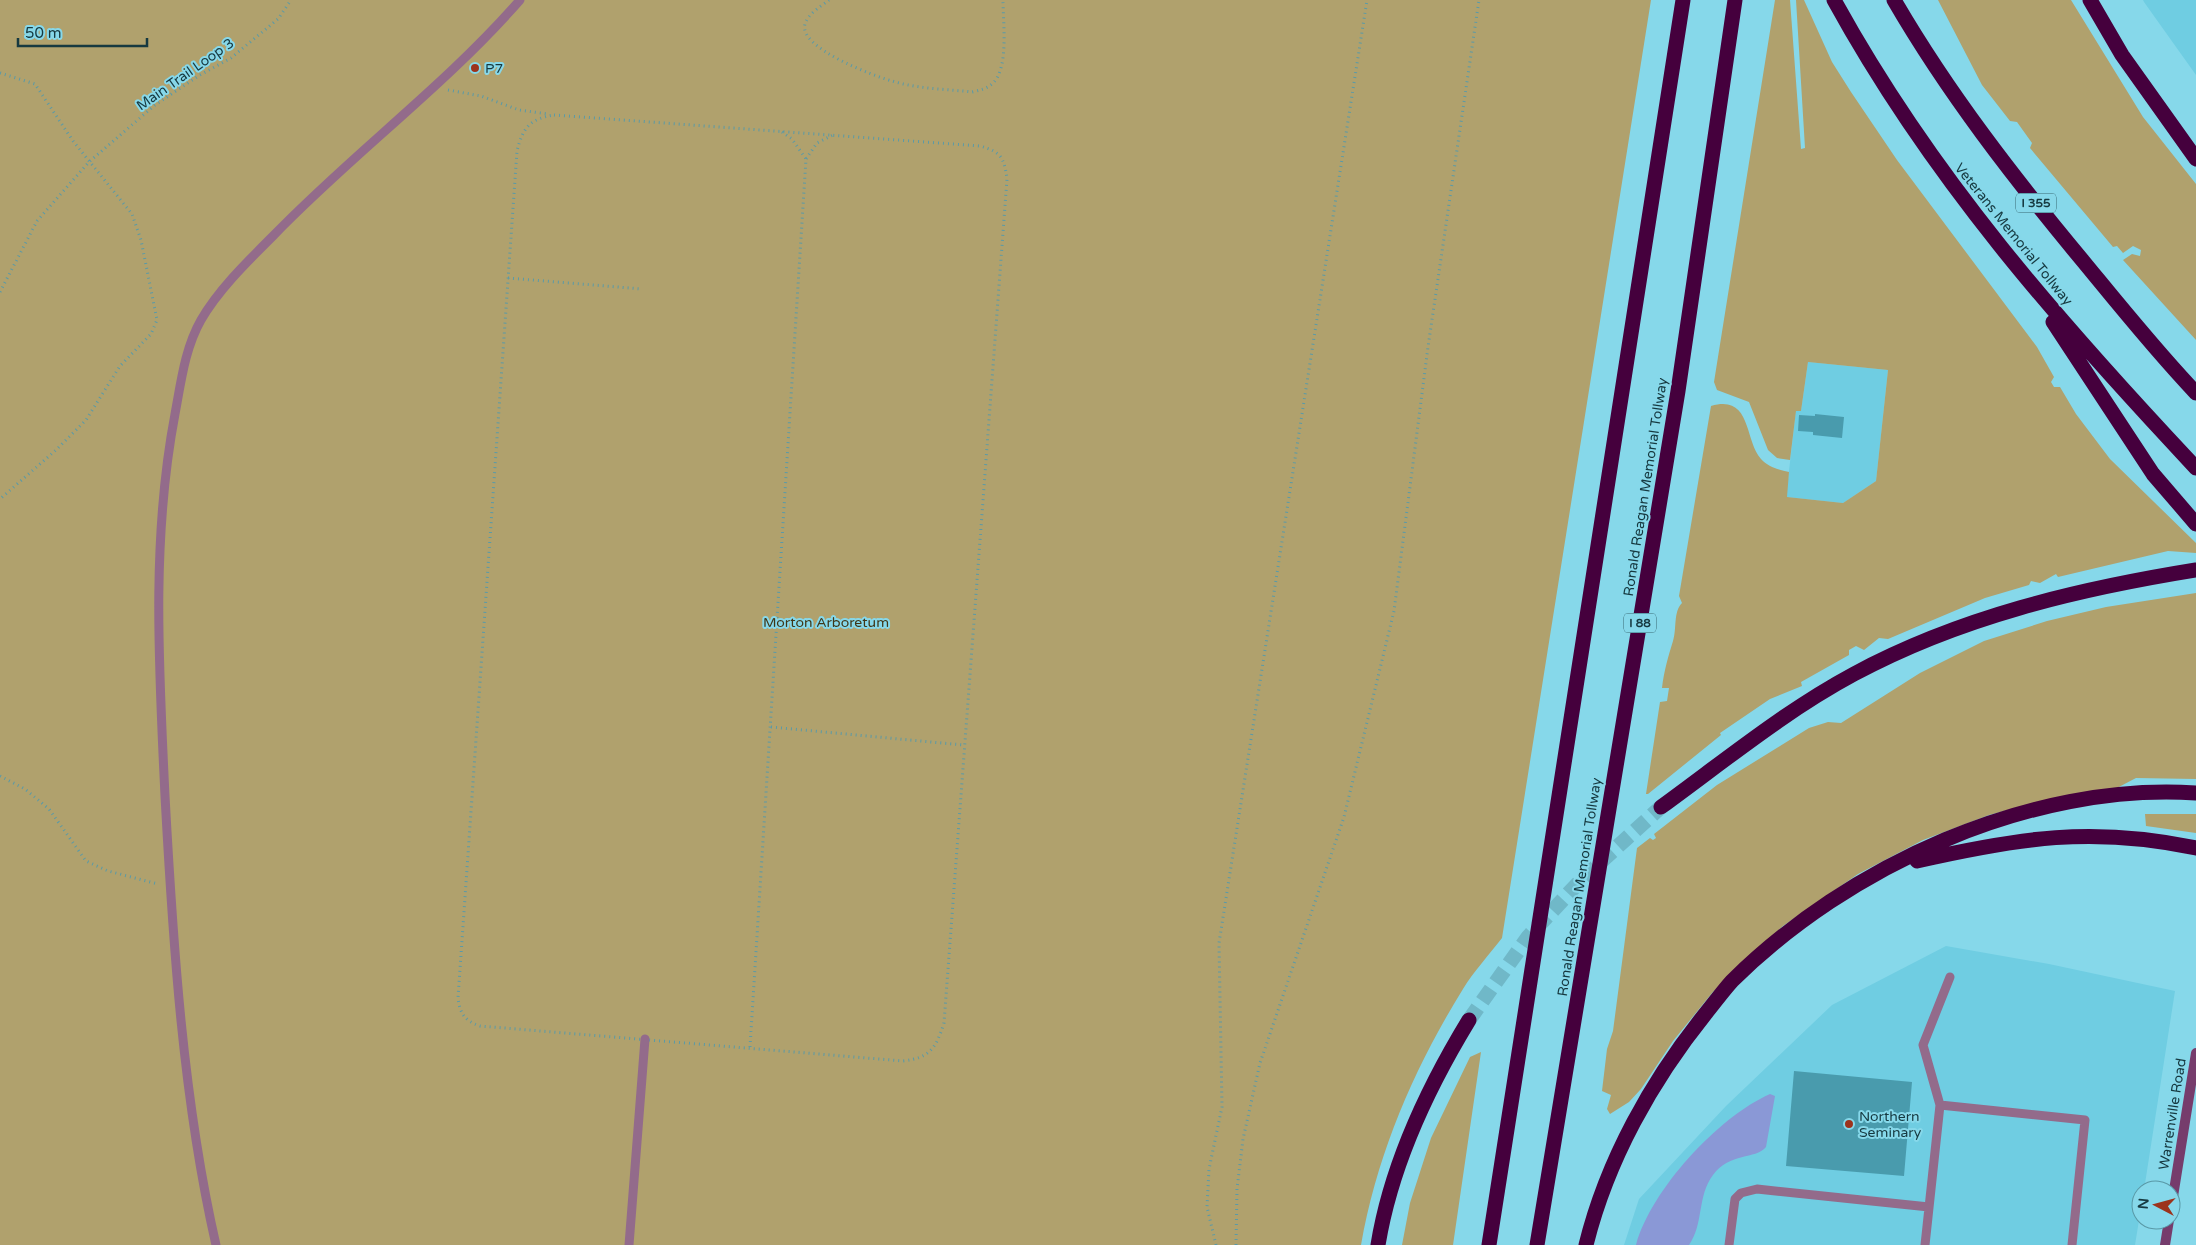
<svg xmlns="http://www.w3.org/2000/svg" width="2196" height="1245" viewBox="0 0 2196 1245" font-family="'Varela Round',sans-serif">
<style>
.built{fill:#6fcde2}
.green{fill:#b0a16d}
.water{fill:#8a98d6}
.building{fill:#499bad}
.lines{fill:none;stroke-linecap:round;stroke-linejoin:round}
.motorway-tunnel{stroke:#70b8c8;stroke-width:15;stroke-dasharray:15 8;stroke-linecap:butt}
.path{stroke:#5a9aa7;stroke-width:3;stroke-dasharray:1 4;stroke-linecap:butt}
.service{stroke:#936b8b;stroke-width:9}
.secondary{stroke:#763c6c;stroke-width:10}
.motorway{stroke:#45003d;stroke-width:15}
.poi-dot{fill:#9c331c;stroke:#86d8ea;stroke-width:2}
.labels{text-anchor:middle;stroke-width:4;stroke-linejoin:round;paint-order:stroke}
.shield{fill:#86d8ea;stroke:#386973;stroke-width:1}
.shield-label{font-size:12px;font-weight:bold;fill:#163940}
.poi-label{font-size:14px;fill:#163940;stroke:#86d8ea;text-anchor:start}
.street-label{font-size:14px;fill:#163940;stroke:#86d8ea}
.park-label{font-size:14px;fill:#3f3617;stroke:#86d8ea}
</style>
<rect width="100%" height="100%" fill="#86d8ea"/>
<!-- built -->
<path class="built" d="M2143 0H2196V75L2144 2Z
M1808 362 1888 370 1876 481 1843 503 1786 497 1796 410 1801 411Z
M1946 946 2049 964 2175 991 2144 1190H2141V1208L2135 1245H1624L1639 1199 1726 1106 1832 1005Z"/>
<!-- green -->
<path class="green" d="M0 0H1651L1502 938C1489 955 1474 971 1463 989 1414 1068 1377 1154 1361 1245H0Z
M1775 0H1790L1801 149 1805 148 1796 0H1804L1832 62 1851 92 1897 160 2037 347 2054 377 2051 382 2054 387H2060L2076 414 2110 459 2196 543V553L2168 551 2058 577 2056 574 2040 583 2031 581 2029 585 1985 598 1888 639 1879 638 1864 650 1856 646 1849 650V655L1801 682 1802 686 1770 699 1720 733 1721 735 1648 794H1646L1660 702 1667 701 1669 688H1662C1664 671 1668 657 1673 641 1677 629 1673 612 1682 603L1679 596 1711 406C1752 394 1744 440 1761 459 1768 467 1779 470 1789 472L1787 497 1843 503 1876 481 1888 370 1808 362 1801 411H1796L1790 460 1777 458 1768 450 1749 402 1717 390 1714 382Z
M1938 0H2071L2143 117 2196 184V340L2123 260 2132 254 2140 256 2141 250 2133 246 2123 253 2117 246 2113 247 2030 148 2032 143 2017 122 2010 121 1982 85Z
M2196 593V779L2136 778 2115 789 2030 804 1989 815 1923 840 1858 874 1783 926 1735 970 1712 993 1673 1041 1641 1089 1629 1102 1610 1114 1607 1109 1611 1095 1602 1091 1607 1049 1613 1031 1637 848 1650 838 1653 840 1656 838 1654 834 1717 785 1809 728 1828 722 1841 723 1920 673 1984 641 2047 621 2106 607Z
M2145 814H2196V833L2146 826Z
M1481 1052 1453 1245H1402L1410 1203 1431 1138 1470 1057Z"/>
<!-- water -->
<path class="water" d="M1770 1094 1775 1096 1766 1147C1755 1160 1730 1152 1713 1175 1697 1196 1704 1224 1689 1245H1636C1651 1190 1718 1117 1770 1094Z"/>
<!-- building -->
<path class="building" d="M1815 414 1844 417 1842 438 1813 435V432L1798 431 1799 415 1815 416Z
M1794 1071 1912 1082 1904 1176 1786 1166Z"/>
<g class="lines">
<!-- motorway-tunnel -->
<path class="motorway-tunnel" d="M1469 1020 1528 937 1583 878 1661 807"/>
<!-- path -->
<path class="path" d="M829 0C821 6 808 14 805 24 798 48 874 76 892 81 918 89 946 89 972 92 980 90 987 89 993 83 1009 68 1003 22 1003 0
M0 73 35 84 73 141 132 214 141 240 157 320 151 334 120 366 86 420 56 450 0 499
M448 90 481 96 519 110 548 114
M554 115 980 146C1001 152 1004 157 1007 179L944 1023C936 1048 930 1058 903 1061L480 1026C465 1021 460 1014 458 998L517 151C523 127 530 119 554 115Z
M782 132 792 139 806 159
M508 278 642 289
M0 292 37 221 89 162 155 105 200 75 231 58 278 19 291 0
M771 727 963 745
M0 776 25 789 49 809 86 861 108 871 158 884
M750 1047 806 159 817 143 833 135
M1216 1245 1207 1207 1209 1169 1222 1107 1219 943 1367 0
M1236 1245 1237 1189 1243 1139 1260 1063 1344 817 1394 611 1428 347 1479 0"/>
<!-- service -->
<path class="service" d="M1940 1105 2085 1120 2072 1245
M216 1245C183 1101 173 943 165 796 159 668 151 540 175 414 181 382 185 348 201 320 219 289 248 261 273 236 352 154 445 86 520 0
M629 1245 645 1039
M1729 1245 1735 1199 1741 1193 1757 1189 1929 1207
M1925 1245 1940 1105 1923 1045 1950 977"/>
<!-- secondary -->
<path class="secondary" d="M2171 1209 2196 1053
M2165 1245 2169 1220"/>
<!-- motorway -->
<path class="motorway" d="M1834 0C1931 177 2059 322 2196 468
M1894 0C1948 93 2014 178 2083 261 2120 306 2156 351 2196 393
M2090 0 2122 55 2196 159
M2053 322 2153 474 2196 524
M1661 807C1723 762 1785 711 1854 674 1960 617 2078 589 2196 570
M1917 861C2018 838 2093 826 2196 848
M1378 1245C1391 1165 1427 1089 1469 1020
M1489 1245 1683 0
M1537 1245 1678 391 1735 0
M1586 1245C1607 1160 1652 1080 1706 1013 1715 1002 1723 991 1732 981 1848 866 2030 782 2196 793"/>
</g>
<!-- markers -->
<g class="poi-dot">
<circle cx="475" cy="68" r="5"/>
<circle cx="1849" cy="1124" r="5"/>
</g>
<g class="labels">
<!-- shield labels -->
<g class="shield">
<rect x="2016" y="193.5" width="40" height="19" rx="4"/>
<rect x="1624" y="613.5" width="32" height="19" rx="4"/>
</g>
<g class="shield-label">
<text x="2036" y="207">I 355</text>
<text x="1640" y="627">I 88</text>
</g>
<!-- poi labels -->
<g class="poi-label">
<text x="485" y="73">P7</text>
<text x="1859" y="1121">Northern<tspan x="1859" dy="16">Seminary</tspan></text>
</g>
<!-- street labels -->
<g class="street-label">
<text transform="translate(185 74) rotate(-35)" y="5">Main Trail Loop 3</text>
<text transform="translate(2014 234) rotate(51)" y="5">Veterans Memorial Tollway</text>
<text transform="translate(1645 487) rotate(-81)" y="5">Ronald Reagan Memorial Tollway</text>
<text transform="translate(1579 887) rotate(-81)" y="5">Ronald Reagan Memorial Tollway</text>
<text transform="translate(2172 1114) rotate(-81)" y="5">Warrenville Road</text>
</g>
<!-- park labels -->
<g class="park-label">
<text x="826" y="627">Morton Arboretum</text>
</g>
</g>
<!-- north arrow -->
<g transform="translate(2156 1205) rotate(276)"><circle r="24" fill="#86d8ea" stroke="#5998a6"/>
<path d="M0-4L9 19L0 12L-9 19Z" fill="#9c331c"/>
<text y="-8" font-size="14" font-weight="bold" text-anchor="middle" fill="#163940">N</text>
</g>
<!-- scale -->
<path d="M18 38v8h129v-8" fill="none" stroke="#163940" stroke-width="2.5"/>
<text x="25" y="38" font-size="15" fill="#163940" stroke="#86d8ea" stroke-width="4" paint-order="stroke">50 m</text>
</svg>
